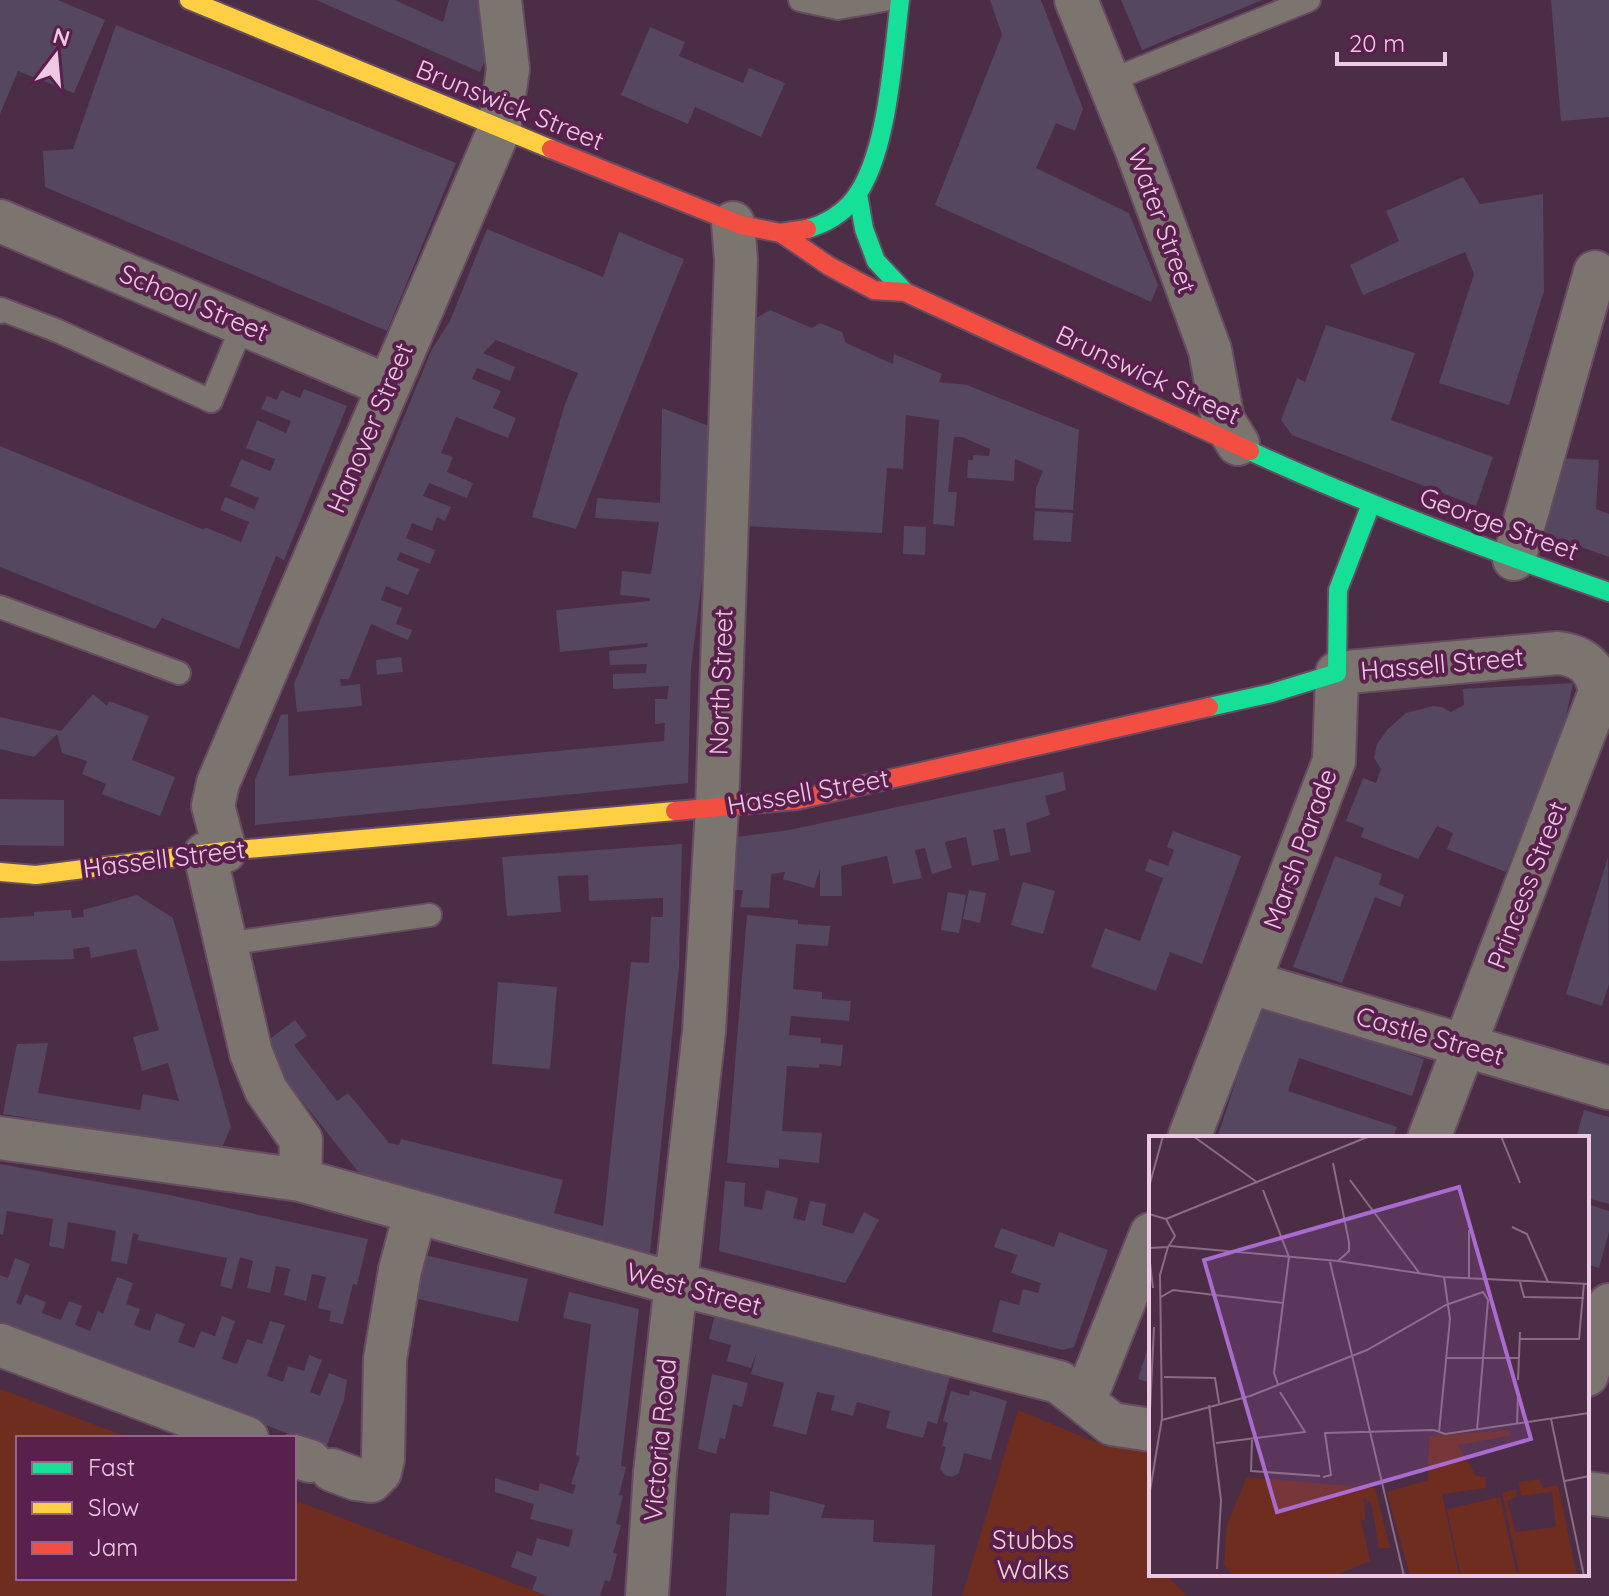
<svg xmlns="http://www.w3.org/2000/svg" width="1609" height="1596" viewBox="0 0 1609 1596" font-family="Quicksand,sans-serif">
<style>
.green{fill:#6f2d20}
.building{fill:#54475f}
.lines{fill:none;stroke-linecap:round;stroke-linejoin:round}
.lane-casing{stroke:#674c61;stroke-width:26}
.street-casing{stroke:#674c61;stroke-width:46}
.fast-casing{stroke:#674c61;stroke-width:22}
.slow-casing{stroke:#674c61;stroke-width:22}
.jam-casing{stroke:#674c61;stroke-width:22}
.lane{stroke:#7c746e;stroke-width:22}
.street{stroke:#7c746e;stroke-width:42}
.fast{stroke:#16e098;stroke-width:18}
.slow{stroke:#ffcf43;stroke-width:18}
.jam{stroke:#f24e42;stroke-width:18}
.labels{text-anchor:middle;stroke-width:8;stroke-linejoin:round;paint-order:stroke}
.street-label{font-size:26px;fill:#edc9e3;stroke:#59204e}
.park-label{font-size:26px;fill:#f4d3ca;stroke:#59204e}
.inset-road{fill:none;stroke:#8c6b85;stroke-width:2}
.view{fill:#a96bcd;fill-opacity:0.15;stroke:#a96bcd;stroke-width:4}
.inset-edge{fill:none;stroke:#edc9e3;stroke-width:4}
</style>
<rect width="100%" height="100%" fill="#4c2d46"/>
<!-- green -->
<path class="green" d="M0 1389 130 1438H18V1578H294V1500L547 1596H0Z
M1018 1410 1100 1444 1151 1453V1574H1166L1187 1596H962Z"/>
<!-- building -->
<path class="building" d="M0 0H58L105 20 74 93 18 71 0 114Z
M316 0H395L443 22 449 0H481L488 53 480 72Z
M990 0H1041L1083 109 1075 131 1056 123 1036 168 1129 213 1158 285 1151 302 935 205 1002 35Z
M1121 0H1262L1142 50Z
M1551 0H1609V117L1561 121Z
M116 25 456 163 387 331 45 187 43 151 73 149Z
M650 27 685 42 679 56 743 83 749 68 785 83 761 137 695 107 688 124 621 95Z
M1463 177 1480 204 1543 194 1544 291 1509 405 1439 383 1474 274 1465 252 1363 295 1350 265 1399 241 1386 211Z
M487 229 603 277 619 232 684 259 576 529 532 517 565 404 578 373 496 340 483 353 515 367 510 381 477 368 472 379 501 391 493 408 516 418 508 438 456 417 441 453 453 457 447 472 473 483 467 498 429 483 423 496 451 507 445 521 437 517 432 531 412 523 406 538 435 550 430 564 400 552 397 560 419 569 408 595 386 586 381 600 402 608 396 624 412 630 408 640 371 624 349 679H340L341 686 360 684 362 706 297 712 294 684 432 349 450 321Z
M770 310 812 328 820 323 842 332 846 343 893 364 894 354 942 374 939 382 967 385 1079 430 1073 510 1035 508 1036 488 1043 471 1015 459 1014 481 967 478 968 460H973V455L989 456 990 449 962 437H954L948 492H957L954 526 933 524 939 420 906 415 903 469 887 468 882 533 743 526 753 320Z
M1326 325 1415 353 1391 420 1493 457 1476 506 1292 435 1281 420 1297 378 1305 382Z
M304 389 347 406 284 560 276 556 239 649 162 618 155 629 0 567V446L202 529 207 528 241 542 249 522 220 510 225 497 254 509 259 498 230 486 241 459 270 471 273 465 275 459 246 448 257 420 286 433 291 421 261 409 267 396 277 400 281 390 300 398Z
M662 408 709 426 708 532 691 668 688 783 255 825V780L281 715 288 714 289 776 664 741 665 723 655 724V699H667L669 686 613 689V674L646 673 647 664 610 665 609 651 647 647 648 643 560 652 556 610 650 601V598L620 595 622 571 651 574 659 522 595 518 597 498 660 503Z
M1555 458 1599 460 1596 509 1609 514V557L1534 530Z
M1035 511 1073 513 1071 542 1033 540Z
M904 526 926 527 925 555 903 554Z
M401 657 403 672 377 675 376 660Z
M1573 683 1563 731 1506 872 1447 849 1453 833 1437 826 1418 859 1361 837 1364 828 1346 821 1363 778 1376 783 1381 769 1374 758 1377 744 1388 729 1406 713 1433 706 1442 707 1451 712 1464 705 1463 689Z
M93 694 107 706 109 701 149 716 132 760 175 777 160 816 102 794 106 784 82 774 87 761 62 753 57 734 34 757 0 749V717L61 731Z
M1063 772 1066 790 1045 796 1050 815 1026 823 1031 852 1010 856 1005 828 993 830 999 860 972 866 966 837 945 842 952 868 932 874 925 848 915 850 922 878 893 884 887 856 841 866 842 896H820V869L814 888 783 879 785 872 771 874 769 908 740 907 743 890H733L737 837 789 830Z
M0 799 64 800V846L0 845Z
M1173 831 1241 856 1202 964 1170 952 1156 991 1091 967 1105 928 1140 941 1163 878 1145 871 1149 859 1168 866 1174 850 1167 847Z
M682 844 679 967 650 1253 364 1179 259 1047 295 1020 307 1036 294 1045 337 1101 348 1093 389 1143 399 1145 401 1139 563 1180 554 1213 603 1226 631 962 649 963 651 917H663V898L589 901 588 875 558 876 561 912 507 916 502 857Z
M1335 856 1382 874 1379 885 1404 895 1400 907 1375 897 1342 983 1293 967Z
M1608 857 1609 984 1602 1006 1566 994Z
M1023 882 1055 891 1043 934 1011 925Z
M969 890 986 893 980 923 963 919Z
M948 892 966 895 959 933 941 930Z
M137 895 173 918 231 1127 221 1150 3 1114 17 1044 48 1043 38 1093 140 1110 143 1094 179 1101 168 1063 142 1071 133 1037 159 1030 136 949 91 958 89 947 73 949 74 959 0 961V918L34 916V912L71 910 72 918 84 917 83 910Z
M747 915 798 920V924L830 926 828 946 796 944 793 989 822 992V999L851 1001 849 1021 791 1016 789 1035 821 1038V1043L843 1045 841 1066 819 1064V1068L787 1066 782 1131 822 1133 819 1163 779 1159V1168L727 1163Z
M498 982 557 987 550 1069 492 1064Z
M1261 1005 1424 1059 1412 1096 1299 1058 1288 1091 1397 1127 1393 1138H1217Z
M1584 1110 1609 1117V1204L1587 1198V1138H1576Z
M0 1164 170 1195 368 1239 357 1285 353 1284 343 1324 329 1321 331 1311 318 1308 326 1277 312 1274 306 1301 284 1295 290 1269 276 1266 270 1293 247 1288 253 1261 240 1257 232 1289 220 1286 227 1258 137 1240 139 1235 133 1233 127 1264 111 1261 116 1231 68 1222 64 1249 49 1246 53 1219 7 1211 3 1235 0 1234Z
M725 1181 745 1183 744 1206 762 1210 766 1190 798 1198 793 1218 805 1221 810 1201 826 1204 822 1225 853 1234 864 1212 879 1220 845 1283 719 1251Z
M1587 1204 1609 1211V1232L1599 1268 1587 1264Z
M1001 1228 1054 1247 1059 1232 1108 1250 1074 1347 1063 1350 992 1332 1000 1300 1019 1305 1023 1289 1038 1293 1041 1283 1011 1273 1017 1255 994 1247Z
M420 1254 528 1279 518 1322 410 1297Z
M15 1258 30 1264 16 1303 21 1305 25 1294 46 1302 42 1313 61 1320 69 1301 82 1306 75 1325 90 1331 98 1311 103 1314 117 1277 133 1283 126 1304 140 1309 134 1325 150 1331 156 1313 185 1324 178 1342 194 1348 201 1331 215 1336 222 1316 235 1321 222 1359 237 1364 247 1339 262 1344 270 1321 285 1325 267 1376 283 1382 288 1366 304 1371 309 1355 322 1360 310 1392 320 1396 329 1373 347 1380 344 1400 326 1448 0 1324V1275L8 1278Z
M569 1292 639 1309 621 1466 626 1467 619 1495 623 1496 616 1524 621 1525 613 1553 617 1554 610 1582 605 1580 600 1596H547L532 1590 537 1577 511 1567 517 1551 532 1556 537 1538 569 1547 573 1530 530 1519 534 1504 495 1492V1478L538 1491 540 1483 573 1494 576 1485 571 1484 580 1457 576 1455 591 1324 563 1318Z
M715 1314 950 1376 937 1424 928 1421 923 1438 886 1428 890 1411 857 1402 853 1416 831 1410 835 1396 817 1392 806 1435 773 1426 784 1383 751 1374 757 1352 751 1368 727 1361 731 1345 709 1339Z
M1150 1341H1151V1383L1138 1379Z
M712 1374 748 1383 742 1407 733 1404 725 1439 720 1438 716 1454 698 1449Z
M970 1390 1007 1401 991 1460 964 1453 959 1473 952 1477 945 1475 940 1469 946 1447 942 1446 948 1423 943 1421 951 1391 969 1396Z
M770 1491 825 1505 821 1518 874 1520 873 1542 935 1545 932 1596H726L730 1513 769 1515Z"/>
<g class="lines">
<!-- lane casing -->
<g class="lane-casing">
<path id="lane" d="M800 0 838 8 884 0
M1109 81 1309 0
M0 312 1 309 58 331 211 401 243 324
M0 607 179 673
M225 944 430 915"/>
</g>
<!-- street casing -->
<g class="street-casing">
<path id="street" d="M1076 0 1137 151 1210 350 1223 420 1238 444
M0 221 388 386
M1514 559 1595 272
M225 851 213 806 218 783 499 130 508 69 500 0
M205 854 251 1053 266 1090 301 1140 300 1180
M1251 983 1609 1088
M0 1138 300 1180 676 1284 1059 1382 1112 1424 1151 1430
M1189 1138 1334 761 1337 673 1558 653C1583 656 1596 667 1600 692L1429 1138
M0 1345 247 1438
M1587 1375 1609 1305
M1084 1402 1151 1234
M294 1456 310 1461
M332 1470 356 1479 371 1481 380 1472 383 1459 385 1359 400 1270 415 1214
M1587 1493 1609 1496
M647 1596 655 1472 704 1031 717 808 736 260 733 223"/>
</g>
<!-- fast casing -->
<g class="fast-casing">
<path id="fast" d="M858 194 864 229 876 261 905 292
M807 229C825 224 842 214 854 199 888 156 893 55 900 0
M1250 451C1367 505 1488 550 1609 592
M1209 707 1272 693 1337 673 1338 590 1371 504"/>
</g>
<!-- slow casing -->
<g class="slow-casing">
<path id="slow" d="M189 0 551 149
M0 872 36 875 225 851 675 811"/>
</g>
<!-- jam casing -->
<g class="jam-casing">
<path id="jam" d="M551 149 741 225 780 233 807 229
M781 233 829 266 874 290 905 292 1250 451
M675 811 797 800 1209 707"/>
</g>
<!-- lane -->
<use href="#lane" class="lane"/>
<!-- street -->
<use href="#street" class="street"/>
<!-- fast -->
<use href="#fast" class="fast"/>
<!-- slow -->
<use href="#slow" class="slow"/>
<!-- jam -->
<use href="#jam" class="jam"/>
</g>
<g class="labels">
<!-- street labels -->
<g class="street-label">
<text transform="translate(510 105) rotate(22)" y="9">Brunswick Street</text>
<text transform="translate(1162 221) rotate(70)" y="9">Water Street</text>
<text transform="translate(194 303) rotate(23)" y="9">School Street</text>
<text transform="translate(1148 375) rotate(25)" y="9">Brunswick Street</text>
<text transform="translate(370 428) rotate(-67)" y="9">Hanover Street</text>
<text transform="translate(1499 524) rotate(20)" y="9">George Street</text>
<text transform="translate(1442 664) rotate(-5)" y="9">Hassell Street</text>
<text transform="translate(721 682) rotate(-88)" y="9">North Street</text>
<text transform="translate(808 792) rotate(-10)" y="9">Hassell Street</text>
<text transform="translate(1300 849) rotate(-70)" y="9">Marsh Parade</text>
<text transform="translate(164 859) rotate(-7)" y="9">Hassell Street</text>
<text transform="translate(1527 885) rotate(-69)" y="9">Princess Street</text>
<text transform="translate(1430 1036) rotate(16)" y="9">Castle Street</text>
<text transform="translate(694 1289) rotate(15)" y="9">West Street</text>
<text transform="translate(660 1440) rotate(-85)" y="9">Victoria Road</text>
</g>
<!-- park labels -->
<g class="park-label">
<text x="1033" y="1549">Stubbs<tspan x="1033" dy="30">Walks</tspan></text>
</g>
</g>
<!-- overview -->
<g transform="translate(1149 1136)">
<rect width="440" height="440" fill="#4c2d46"/>
<path d="M361 294 360 300 309 309 327 340 336 341 337 352 293 358 310 440H261L238 356 279 344 280 300ZM98 341 226 352 241 412H230L222 367 215 362 216 383 212 385 221 425 184 440H84L75 429 78 388ZM391 343 393 352 409 349 428 440H371L353 357 367 353 368 360 358 365 367 396 407 391 403 356 372 360 370 346ZM351 361 368 440H312L298 373Z" fill="#6f2d20"/>
<path class="inset-road" d="M44 0 109 47M352 0 371 47M201 44 271 138M0 51 14 0M114 54 140 121 125 237 129 248M0 78 17 83 26 100 19 111 0 112M17 83 221 0M363 91 378 98 399 146M320 94V143M21 110 189 125 200 115V106L184 27M0 118 4 152M189 125 295 141 440 148M181 126 255 440M371 146 375 161 435 162M12 161 24 154 134 167M371 203H430L435 147M297 222H370M15 241 66 242 70 267M369 244 371 196M60 269 72 364 68 433M402 283 435 440M13 284 101 260 218 214 297 169 334 156 339 164 328 294M368 288 369 259M0 295 5 191M290 296 301 183 295 141M103 304 102 335 171 340M67 307 156 296 131 256M174 341 182 339 176 297 285 294 296 298 440 277M416 345 440 340M0 361 13 282 11 139 19 111"/>
<path class="view" d="M310 51 382 303 128 376 55 124Z"/>
<rect width="440" height="440" class="inset-edge"/>
</g>
<!-- legend -->
<rect x="16" y="1436" width="280" height="144" fill="#59204e" stroke="#94648a" stroke-width="2"/>
<rect x="32" y="1462" width="40" height="12" fill="#16e098" stroke="#94648a" stroke-width="2"/>
<text x="88" y="1476" font-size="24" fill="#edc9e3">Fast</text>
<rect x="32" y="1502" width="40" height="12" fill="#ffcf43" stroke="#94648a" stroke-width="2"/>
<text x="88" y="1516" font-size="24" fill="#edc9e3">Slow</text>
<rect x="32" y="1542" width="40" height="12" fill="#f24e42" stroke="#94648a" stroke-width="2"/>
<text x="88" y="1556" font-size="24" fill="#edc9e3">Jam</text>
<!-- north arrow -->
<g transform="translate(56 56) rotate(16)" stroke="#59204e" stroke-width="6" paint-order="stroke">
<path d="M0-6L14 30L0 20L-14 30Z" fill="#edc9e3"/>
<text y="-12" font-size="22" font-weight="bold" text-anchor="middle" fill="#edc9e3">N</text>
</g>
<!-- scale -->
<path d="M1337 52v12h108v-12" fill="none" stroke="#edc9e3" stroke-width="4"/>
<text x="1349" y="52" font-size="24" fill="#edc9e3" stroke="#59204e" stroke-width="6" paint-order="stroke">20 m</text>
</svg>
